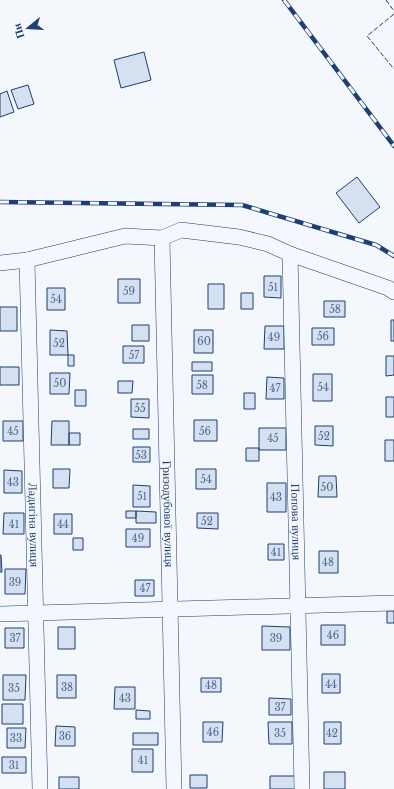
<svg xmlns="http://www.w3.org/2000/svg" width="394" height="789" viewBox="0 0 394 789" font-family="'Libre Baskerville',serif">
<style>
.building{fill:#d5e0f0;stroke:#1d3f73}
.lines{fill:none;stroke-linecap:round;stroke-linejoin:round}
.minor-casing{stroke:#1d3f73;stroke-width:16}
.minor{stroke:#f4f7fb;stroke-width:15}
.rail-casing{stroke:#1d3f73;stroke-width:4.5}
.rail{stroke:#f4f7fb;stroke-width:3;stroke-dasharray:9;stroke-linecap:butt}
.fence{stroke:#1d3f73;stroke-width:1;stroke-dasharray:5 2;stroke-linecap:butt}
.labels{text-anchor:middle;stroke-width:3;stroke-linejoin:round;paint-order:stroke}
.number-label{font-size:10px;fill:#4b6792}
.street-label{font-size:12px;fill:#1d3f73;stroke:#f4f7fb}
</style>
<rect width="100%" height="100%" fill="#f4f7fb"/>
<!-- building -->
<path class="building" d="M144 52 151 80 121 88 114 60Z
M28 85 34 104 18 109 11 90Z
M7 91 14 112 0 117V94Z
M357 177 380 207 359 223 336 193Z
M264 276H281V298L264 297Z
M118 279H140V303H118Z
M208 284H224V309H208Z
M47 288H65V310H47Z
M241 293H253V309H241Z
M324 301H345V317H324Z
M0 307H17V331H0Z
M391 320H394V341H391Z
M132 325H149V341H132Z
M265 326H284V349H264Z
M312 328H334V345H312Z
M50 330 67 331 68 355H50Z
M194 330H213V353H194Z
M123 346H144V363H123Z
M68 355H74V366H68Z
M386 356H394V375L386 376Z
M192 362H212V371H192Z
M0 367H19V385H0Z
M50 373H70L69 394H50Z
M313 374H332V401H313Z
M192 375H213V394H192Z
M267 377 284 378V399H266Z
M118 381H133L132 393H118Z
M75 390H86V406H75Z
M244 393H255V409H244Z
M386 397H394V417H386Z
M131 399H149V418L131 417Z
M194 420H217V441H194Z
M3 421H23V441H3Z
M52 421H69V445H51Z
M315 426H333V446L315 445Z
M259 428H286V450H259Z
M133 429H149V439H133Z
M69 433H80V445H69Z
M385 440H394V461H385Z
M133 447H150V462H133Z
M246 448H259V461H246Z
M53 469H70L69 488H53Z
M196 469H216V489H196Z
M4 470 22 471V493H4Z
M319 476H336L337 497H318Z
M267 483H286V512H267Z
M133 485 150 486V507H133Z
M126 511H136V518H126Z
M136 511 156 512V523H136Z
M4 513H24V534H3Z
M197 513H218V529L197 528Z
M54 514H72V534H54Z
M126 529H150V547H126Z
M73 538H83V550H73Z
M268 544H284V560H268Z
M319 551H338V573H319Z
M0 555H1L2 572H0Z
M5 569H26L25 594H5Z
M135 580H154V596H135Z
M387 611H394V623H387Z
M321 625H345V645H321Z
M262 626 290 627V650H262Z
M58 627H75V649H58Z
M5 628H24V648H5Z
M322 674H340V693H322Z
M3 675H26L25 700H3Z
M57 675H76V698H57Z
M201 678H221V692H201Z
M115 687H135V709H114Z
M269 698 291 699V715H269Z
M2 704H23V724H2Z
M136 710 150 711V719H136Z
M203 722H223L222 742H203Z
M268 722H292V744H269Z
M324 722H341V744H324Z
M56 726 75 727V746H55Z
M7 728H26L25 748H7Z
M133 733H158V745H133Z
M132 749H153V772H132Z
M2 757H26V773H2Z
M324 772H345V789H324Z
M190 775H207V788H190Z
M270 776H295V789H270Z
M59 777H79V789H59Z"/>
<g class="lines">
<!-- minor casing -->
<g class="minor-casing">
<g id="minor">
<path id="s1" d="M162 238 174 789"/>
<path id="s2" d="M290 254 302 789"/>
<path id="s3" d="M27 260 40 789"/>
<path d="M0 263 27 260 125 236 162 238 181 230 239 237 268 244 290 254 388 288 394 292"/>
<path d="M0 614 394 603"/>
</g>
</g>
<!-- minor -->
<use href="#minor" class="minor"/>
<!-- rail casing -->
<g class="rail-casing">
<path id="rail" d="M284 0 394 146
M0 202 242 205 376 245 394 256"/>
</g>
<!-- rail -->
<use href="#rail" class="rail"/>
<!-- fence -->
<path class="fence" d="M386 0 394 11
M394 14 367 36 394 69"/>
</g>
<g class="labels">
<!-- number labels -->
<g class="number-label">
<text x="273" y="291">51</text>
<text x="129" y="295">59</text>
<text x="56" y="303">54</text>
<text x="335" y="313">58</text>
<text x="323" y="340">56</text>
<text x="274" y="341">49</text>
<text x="204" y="345">60</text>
<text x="59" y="347">52</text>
<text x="134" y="359">57</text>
<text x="60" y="387">50</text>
<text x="202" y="389">58</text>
<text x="323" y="391">54</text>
<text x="275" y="392">47</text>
<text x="140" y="412">55</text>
<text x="13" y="435">45</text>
<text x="205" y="435">56</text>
<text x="324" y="440">52</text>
<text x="273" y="442">45</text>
<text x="141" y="459">53</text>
<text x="206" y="483">54</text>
<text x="13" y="486">43</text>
<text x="327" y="491">50</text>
<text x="142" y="500">51</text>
<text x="276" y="501">43</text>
<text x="207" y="525">52</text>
<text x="14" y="528">41</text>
<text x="63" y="528">44</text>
<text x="138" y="542">49</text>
<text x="276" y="556">41</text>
<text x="328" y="566">48</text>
<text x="15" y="586">39</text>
<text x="145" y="592">47</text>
<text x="333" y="639">46</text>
<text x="15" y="642">37</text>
<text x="276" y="642">39</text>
<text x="331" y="688">44</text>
<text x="211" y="689">48</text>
<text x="67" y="691">38</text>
<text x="14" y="692">35</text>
<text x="125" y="702">43</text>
<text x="280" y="711">37</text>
<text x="213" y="736">46</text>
<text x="280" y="737">35</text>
<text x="332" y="737">42</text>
<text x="65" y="740">36</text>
<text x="16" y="742">33</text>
<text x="143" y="764">41</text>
<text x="14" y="769">31</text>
</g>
<!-- street labels -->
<g class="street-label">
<text dy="4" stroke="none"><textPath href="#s1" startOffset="276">Гризодубової вулиця</textPath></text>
<text dy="4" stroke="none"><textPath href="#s2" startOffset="268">Попова вулиця</textPath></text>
<text dy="4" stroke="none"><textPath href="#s3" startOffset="265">Ладигіна вулиця</textPath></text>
</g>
</g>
<!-- north arrow -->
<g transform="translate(28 28) rotate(252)" stroke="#f4f7fb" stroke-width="3" paint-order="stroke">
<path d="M0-3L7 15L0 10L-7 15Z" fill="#1d3f73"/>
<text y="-6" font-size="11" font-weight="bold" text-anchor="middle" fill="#1d3f73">Пн</text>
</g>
</svg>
